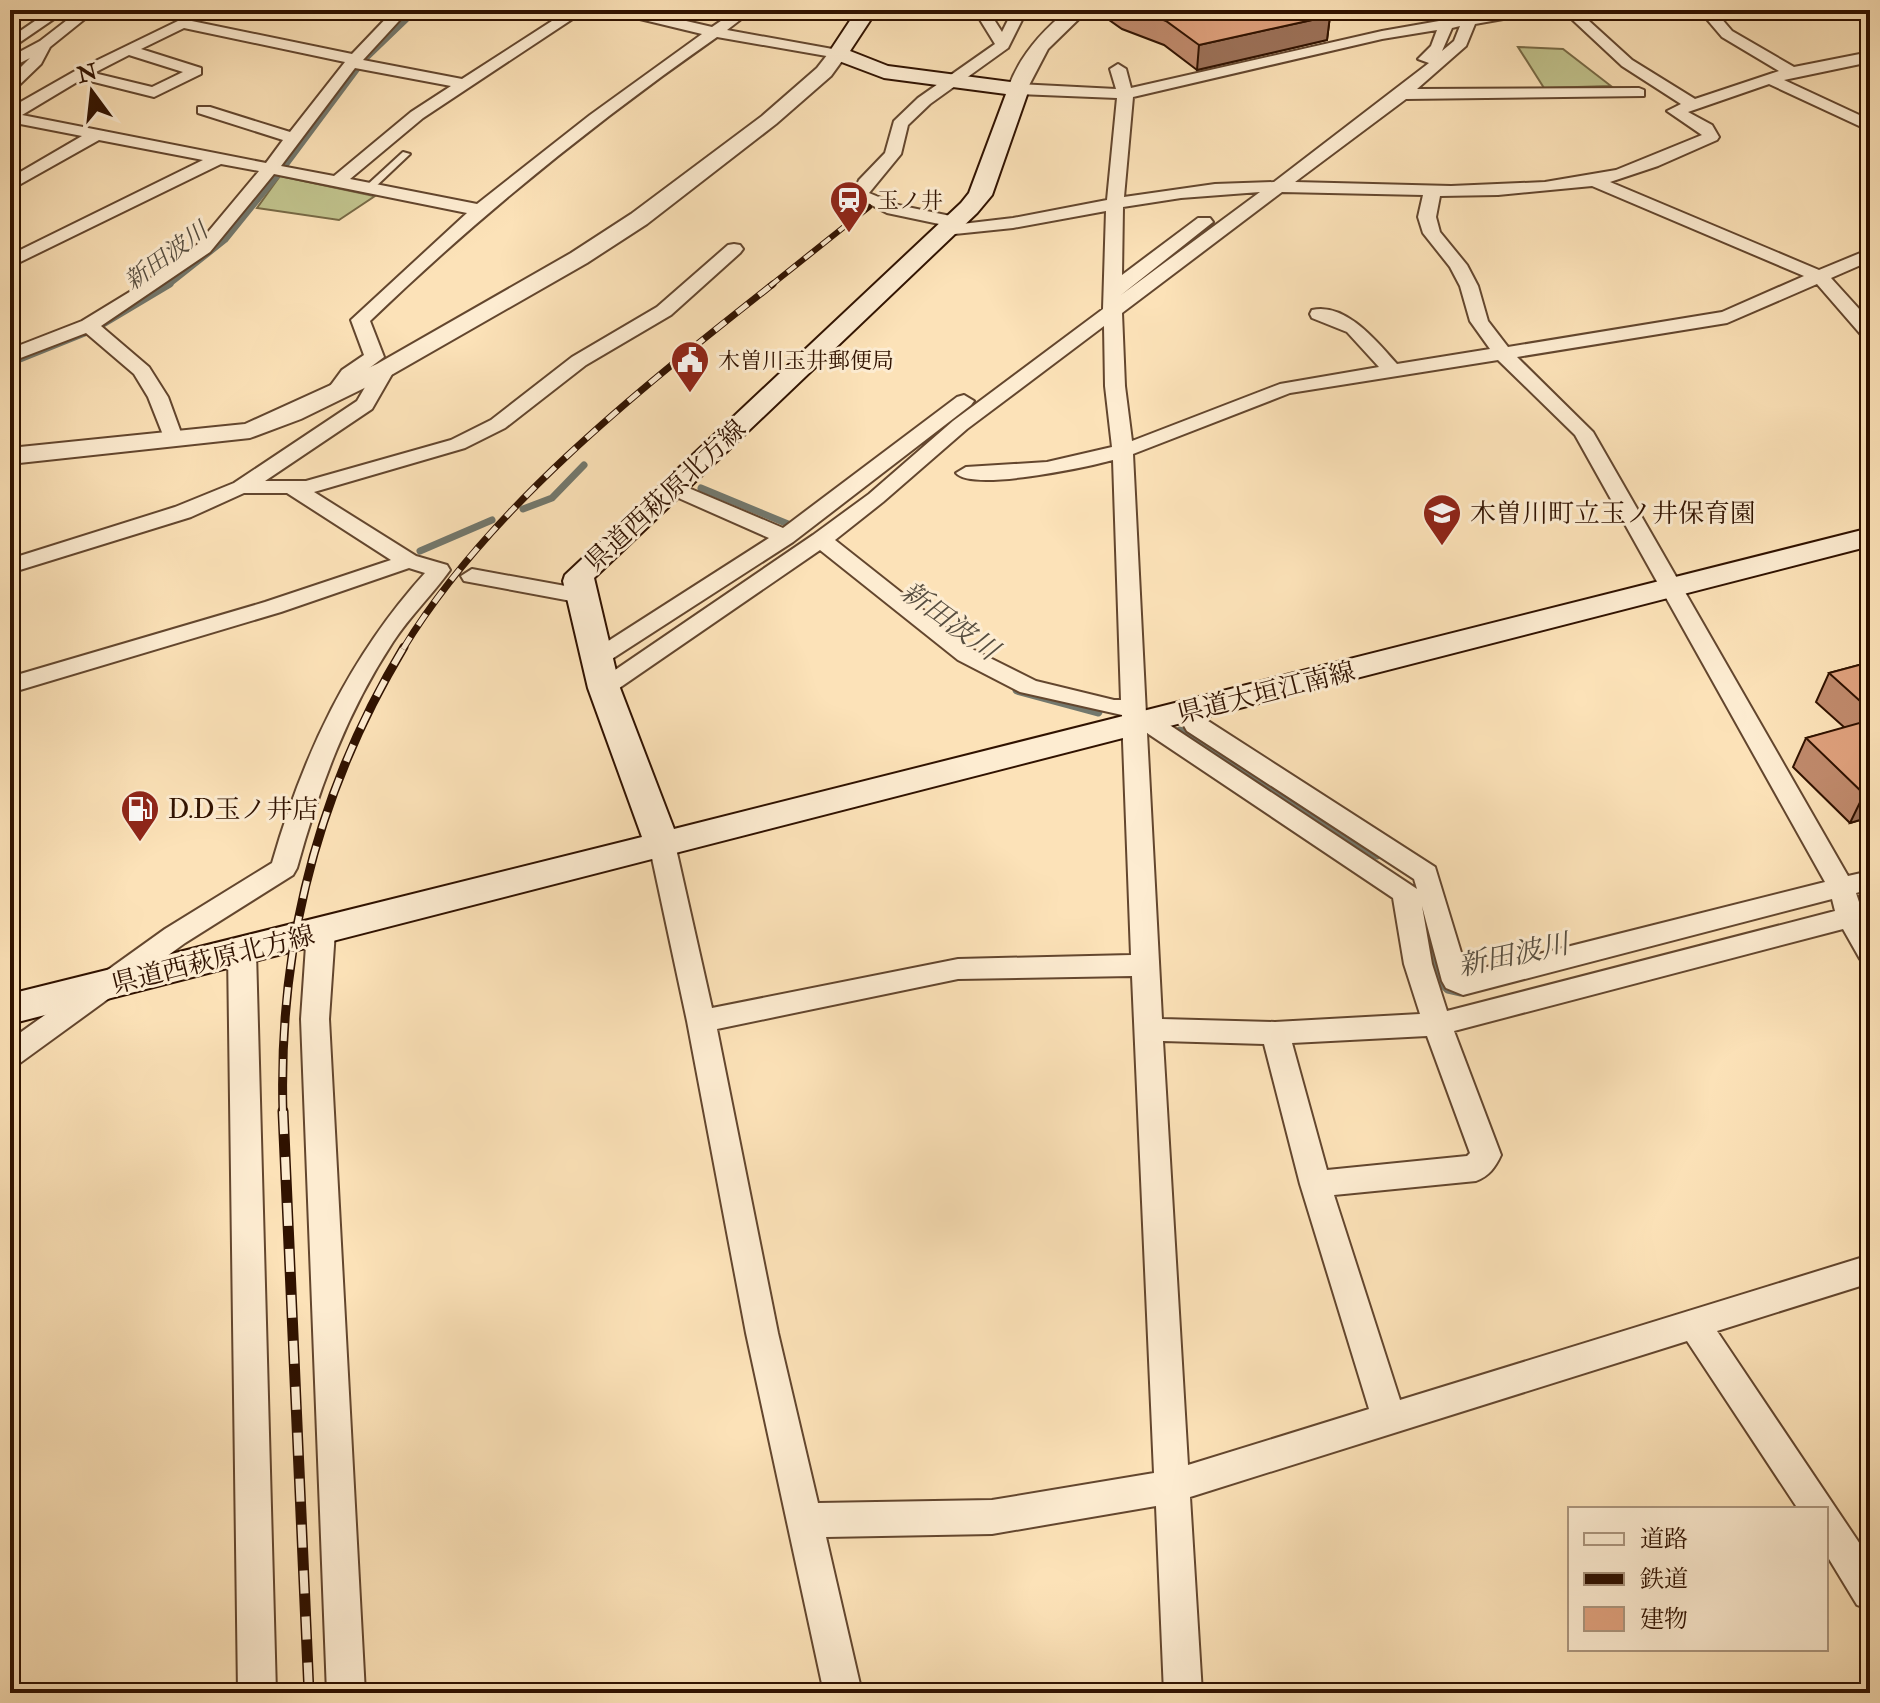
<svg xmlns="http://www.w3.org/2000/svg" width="1880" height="1703" viewBox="0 0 1880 1703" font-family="'IM FELL Double Pica','Noto Serif JP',serif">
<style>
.green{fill:#c1c38d;stroke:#786a46;stroke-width:2}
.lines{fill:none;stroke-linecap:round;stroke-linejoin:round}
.stream-far2{stroke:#73786d;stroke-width:6}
.stream-far1{stroke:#73786d;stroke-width:7}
.stream{stroke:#73786d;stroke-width:9}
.service-casing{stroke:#63462e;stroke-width:4}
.minor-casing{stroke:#63462e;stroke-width:4}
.tertiary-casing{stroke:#63462e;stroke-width:4}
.secondary-casing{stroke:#301200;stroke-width:4}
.service{fill:#fdecd1;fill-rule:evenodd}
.minor{fill:#fdecd1;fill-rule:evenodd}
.tertiary{fill:#fdecd1;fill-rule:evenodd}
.secondary{fill:#fdecd1;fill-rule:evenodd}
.rail-far3-casing{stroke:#301200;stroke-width:6}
.rail-far2-casing{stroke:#301200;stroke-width:7}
.rail-far1-casing{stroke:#301200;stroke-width:9}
.rail-casing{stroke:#301200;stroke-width:11}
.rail-far3{stroke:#fdecd1;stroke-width:4;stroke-dasharray:11;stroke-linecap:butt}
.rail-far2{stroke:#fdecd1;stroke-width:5;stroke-dasharray:14;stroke-linecap:butt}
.rail-far1{stroke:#fdecd1;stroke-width:6;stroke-dasharray:18;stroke-linecap:butt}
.rail{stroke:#fdecd1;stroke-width:8;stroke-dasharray:23;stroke-linecap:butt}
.wall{fill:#c08a6c;stroke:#301200;stroke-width:2}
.shaded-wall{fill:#9c7158;stroke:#301200;stroke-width:2}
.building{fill:#dfa17d;stroke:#301200;stroke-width:2}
.labels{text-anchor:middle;stroke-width:6;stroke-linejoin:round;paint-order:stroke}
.far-poi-label{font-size:22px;fill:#301200;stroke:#fdecd1;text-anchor:start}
.far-water-label{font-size:24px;font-style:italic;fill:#574e40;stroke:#fdecd1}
.street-label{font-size:26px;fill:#301200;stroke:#fdecd1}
.poi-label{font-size:26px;fill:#301200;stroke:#fdecd1;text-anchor:start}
.water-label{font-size:28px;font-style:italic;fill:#574e40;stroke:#fdecd1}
</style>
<rect width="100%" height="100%" fill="#fce2b8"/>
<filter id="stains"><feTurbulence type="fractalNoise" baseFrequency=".0025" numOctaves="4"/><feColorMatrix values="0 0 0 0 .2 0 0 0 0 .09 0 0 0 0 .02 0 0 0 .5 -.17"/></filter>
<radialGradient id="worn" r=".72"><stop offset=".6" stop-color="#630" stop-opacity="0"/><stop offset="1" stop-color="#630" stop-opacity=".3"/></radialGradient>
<!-- green -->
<path class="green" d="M1518 47 1563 49 1611 86 1544 88Z
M280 176 374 196H375L339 220 257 208Z"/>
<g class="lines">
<!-- stream-far2 -->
<path class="stream-far2" d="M363 61 416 10
M285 166 358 68
M167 286 225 240 277 176"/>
<!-- stream-far1 -->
<path class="stream-far1" d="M103 324 170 284
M10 363 87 332
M701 488 788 524
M523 509 552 498 584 465
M420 551 492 520"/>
<!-- stream -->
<path class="stream" d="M1017 690 1098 712
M1180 731 1377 855
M1421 899 1439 980 1448 989 1461 992"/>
<!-- service casing -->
<g class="service-casing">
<path id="service" d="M403 152 410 154 372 190H366V186Z"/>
</g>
<!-- minor casing -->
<g class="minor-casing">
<path id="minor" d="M51 10H67L10 49V38Z
M80 10H96L50 47 41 64 15 89 10 91V78L30 58 10 68V57L40 41Z
M394 10H409L363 60 462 79 569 10H586L423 118 350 179 477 204 590 115 702 34 615 13 613 10H639L712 27 737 10H753L727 30 838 50 845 54 838 58 717 37C594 123 478 217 370 321L384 357 356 378 342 397H328L325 393 342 370 364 355 351 320 467 213 274 174 210 252 101 326 149 367 168 397 184 441 181 445H167L148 397 134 374 86 333 10 362V349L82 321 141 285 198 244 259 171 221 164 10 267V255L203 160 99 140 10 190V178L82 136 10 122V108L75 71 182 19 352 54ZM184 28 345 62 290 132 210 107H198V113L283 140 266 163 22 115 82 79 154 97 201 74V68L141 49ZM129 55 183 72 152 87 94 73ZM355 68 451 86 411 112 334 176 281 166Z
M974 10H988L1002 32 1013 10H1027L1008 48 930 104 908 125 901 154 869 193 898 205 960 218 962 224 1013 218 1107 200 1117 98 1018 94 1010 89 1018 84 1116 89 1110 69 1118 64 1126 69 1131 88 1382 31 1439 21V10H1453V19L1460 18 1457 10H1471L1474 15 1506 10H1539L1532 14 1475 24 1466 46 1417 89 1639 88 1644 90V96L1406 99 1295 182 1451 186 1545 182 1616 170 1702 135 1667 111 1681 104 1622 66 1562 10H1577L1632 60 1695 99 1779 71 1722 37 1699 10H1714L1732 31 1794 67 1870 52V62L1784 80 1870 120V131L1769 84 1688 112 1712 125 1719 137 1717 140 1658 166 1610 182 1819 270 1870 249V261L1831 278 1870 321V339L1863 337 1817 284 1727 323 1517 357 1593 432 1848 876 1870 871V889L1856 893 1860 905 1870 902V922L1867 923 1870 928V962L1860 959 1843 929 1454 1031 1501 1155C1495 1168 1489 1176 1476 1181L1334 1195 1400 1400 1870 1255V1283L1717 1331 1870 1559V1610L1857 1605 1826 1554V1509H1798L1687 1341 1190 1497 1202 1693H1164L1156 1506 992 1534 826 1537 862 1693H824L746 1333 687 1021 649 844 653 838 662 835 671 838 675 844 712 1008 958 959 1131 955 1122 715 1020 692 958 660 820 550 612 693H596L592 688 596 683 813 535 869 494 953 421 1103 309 1106 211 1013 228 945 235 936 230 944 225 887 213 852 195 859 180 885 153 894 121 918 98 995 44ZM1460 26 1454 41 1442 51 1452 28ZM1437 30 1431 46 1418 59 1429 63 1274 182 1215 184 1124 197 1133 97 1382 39ZM1592 186 1804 276 1722 312 1508 347 1488 321 1478 286 1467 265 1440 232 1436 217 1440 196 1498 195ZM1260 192 1121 295 1213 222 1210 218H1198L1122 275 1123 207 1181 198ZM1282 192 1423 195 1418 217 1423 233 1450 267 1460 286 1470 321 1490 349 1397 364C1378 343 1346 302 1312 310L1310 314 1312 318 1347 332 1379 367 1280 384 1132 441 1125 386 1122 313ZM1104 326 1105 386 1112 447 1047 462 966 467 956 473C972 492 1087 467 1113 460L1121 700H1114L1036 681 974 650 835 540 883 502 967 429ZM1498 360 1575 435 1825 882 1467 972 1435 867 1205 719 1197 706H1179L1176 712 1187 731 1414 879 1417 889 1156 716 1146 714 1133 454 1290 393ZM1147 733 1393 898 1404 964 1420 1014 1275 1022 1162 1019ZM1832 899 1835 911 1447 1011 1432 964 1422 906 1442 981 1446 988 1463 995ZM1132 976 1154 1473 992 1500 818 1503 778 1333 717 1029 958 979ZM1427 1036 1470 1153 1467 1156 1327 1170 1292 1043ZM1163 1041 1264 1044 1300 1184 1369 1409 1188 1465Z
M734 244 740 245 743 249 740 253 671 315 586 365 505 428 465 448 314 492 416 556 447 565 450 570C432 595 410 616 393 642 347 712 319 788 297 868L293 875 185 943 20 1063 10 1066V1040L165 929 272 863C303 755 349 657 425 573L409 568 281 612 10 693V677L265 602 391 560 287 493H244L191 517 10 573V559L175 507 234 483 357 401 378 365H392L395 369 372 409 265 481H306L451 440 491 420 572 357 657 307 728 245Z
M964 395 974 401 971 405 793 542 604 664H588L584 659 588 654 769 538 665 492 662 488 665 484H679L783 528 957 397Z
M472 569 582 589 590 591 593 596 590 601 582 603 464 581 461 576Z
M321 921 331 924 335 931 329 1019 365 1693H327L301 1019 307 931 311 924Z
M242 942 252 945 256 952 276 1693H238L228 952 232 945Z"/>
</g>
<!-- tertiary casing -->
<g class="tertiary-casing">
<path id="tertiary" d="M1068 10H1088L1048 49 1025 93H1011L1008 89C1019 56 1042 31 1068 10Z
M838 48 847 54 831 76 776 124 647 224 587 263 393 374 301 419 250 438 10 464V448L245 424 377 364 571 253 631 214 762 116 817 68 831 50Z"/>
</g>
<!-- secondary casing -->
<g class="secondary-casing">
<path id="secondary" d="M857 10H877L850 51 888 66 1018 83 1029 89 992 195 977 213 594 578 620 688 674 829 1870 528V546L10 1024V994L642 837 588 688 563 581 565 575 961 203 969 193 1006 94 884 78 831 58 828 54Z"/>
</g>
<!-- service -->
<use href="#service" class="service"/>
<!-- minor -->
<use href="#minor" class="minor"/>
<!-- tertiary -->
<use href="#tertiary" class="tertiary"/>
<!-- secondary -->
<use href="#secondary" class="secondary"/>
<!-- rail-far3 casing -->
<g class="rail-far3-casing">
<path id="rail-far3" d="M770 286 869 207"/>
</g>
<!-- rail-far2 casing -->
<g class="rail-far2-casing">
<path id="rail-far2" d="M403 649C489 507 644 386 773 284"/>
</g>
<!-- rail-far1 casing -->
<g class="rail-far1-casing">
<path id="rail-far1" d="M283 1113C278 946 318 790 404 647"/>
</g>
<!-- rail casing -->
<g class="rail-casing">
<path id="rail" d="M283 1111 309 1693"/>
</g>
<!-- rail-far3 -->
<use href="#rail-far3" class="rail-far3"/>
<!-- rail-far2 -->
<use href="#rail-far2" class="rail-far2"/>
<!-- rail-far1 -->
<use href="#rail-far1" class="rail-far1"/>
<!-- rail -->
<use href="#rail" class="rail"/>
</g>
<!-- wall -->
<path class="wall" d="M1095 10H1327L1330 16 1327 40 1197 70 1164 45 1122 29Z
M1870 662V817L1850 823 1793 767 1806 738 1845 728 1816 702 1829 673Z"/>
<!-- shaded-wall -->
<path class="shaded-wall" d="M1330 16 1327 40 1197 70 1199 45Z
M1870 792V817L1850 823 1864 794Z"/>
<!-- building -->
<path class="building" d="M1138 10H1327L1330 16 1199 45 1166 21Z
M1870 662V710L1829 673Z
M1870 720V792L1864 794 1806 738Z"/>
<!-- icons -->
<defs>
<g id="station-pin" transform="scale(2)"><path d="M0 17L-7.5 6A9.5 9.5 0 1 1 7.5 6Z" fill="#8f2418" stroke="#fdecd1"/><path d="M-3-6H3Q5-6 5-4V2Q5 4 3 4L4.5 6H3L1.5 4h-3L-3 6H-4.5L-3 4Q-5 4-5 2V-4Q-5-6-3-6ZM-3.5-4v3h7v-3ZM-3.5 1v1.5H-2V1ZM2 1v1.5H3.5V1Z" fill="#fff"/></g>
<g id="civic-pin" transform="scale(2)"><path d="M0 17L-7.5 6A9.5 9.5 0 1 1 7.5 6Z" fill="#8f2418" stroke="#fdecd1"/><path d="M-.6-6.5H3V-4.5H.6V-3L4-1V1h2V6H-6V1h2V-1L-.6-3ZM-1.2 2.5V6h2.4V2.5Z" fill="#fff"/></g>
<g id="school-pin" transform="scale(2)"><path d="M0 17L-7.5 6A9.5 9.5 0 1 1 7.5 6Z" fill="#8f2418" stroke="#fdecd1"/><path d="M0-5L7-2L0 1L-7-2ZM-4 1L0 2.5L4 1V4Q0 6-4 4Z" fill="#fff"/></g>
<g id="fuel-pin" transform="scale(2)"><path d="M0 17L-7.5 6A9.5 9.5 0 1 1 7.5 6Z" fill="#8f2418" stroke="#fdecd1"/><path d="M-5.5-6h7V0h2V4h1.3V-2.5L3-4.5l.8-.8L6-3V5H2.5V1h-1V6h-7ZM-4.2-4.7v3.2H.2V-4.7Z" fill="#fff"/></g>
</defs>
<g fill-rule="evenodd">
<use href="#station-pin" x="849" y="200"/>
<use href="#civic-pin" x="690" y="360"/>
<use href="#school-pin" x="1442" y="513"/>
<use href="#fuel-pin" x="140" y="809"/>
</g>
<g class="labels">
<!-- far-poi labels -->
<g class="far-poi-label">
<text x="877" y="208">玉ノ井</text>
<text x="718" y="368">木曽川玉井郵便局</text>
</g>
<!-- far-water labels -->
<g class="far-water-label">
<text transform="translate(166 256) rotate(-36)" y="8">新田波川</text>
</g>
<!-- street labels -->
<g class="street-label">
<text transform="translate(665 495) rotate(-43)" y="9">県道西萩原北方線</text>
<text transform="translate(1266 692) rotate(-14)" y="9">県道大垣江南線</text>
<text transform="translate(213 959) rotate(-14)" y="9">県道西萩原北方線</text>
</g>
<!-- poi labels -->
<g class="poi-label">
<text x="1470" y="522">木曽川町立玉ノ井保育園</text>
<text x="168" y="818">D.D玉ノ井店</text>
</g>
<!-- water labels -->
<g class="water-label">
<text transform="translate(950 620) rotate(36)" y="10">新田波川</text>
<text transform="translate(1513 954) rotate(-12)" y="10">新田波川</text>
</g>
</g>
<!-- margin -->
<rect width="1880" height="1703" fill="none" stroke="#fce2b8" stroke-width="40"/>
<rect x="12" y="12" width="1856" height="1679" fill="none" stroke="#301200" stroke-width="4"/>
<rect x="20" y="20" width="1840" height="1663" fill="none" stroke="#301200" stroke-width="2"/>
<!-- legend -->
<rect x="1568" y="1507" width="260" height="144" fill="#fdecd1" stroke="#ab957d" stroke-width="2"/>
<rect x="1584" y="1533" width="40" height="12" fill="#fdecd1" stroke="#ab957d" stroke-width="2"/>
<text x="1640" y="1547" font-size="24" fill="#301200">道路</text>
<rect x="1584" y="1573" width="40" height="12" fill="#301200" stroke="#ab957d" stroke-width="2"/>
<text x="1640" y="1587" font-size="24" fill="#301200">鉄道</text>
<rect x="1584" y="1607" width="40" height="24" fill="#dfa17d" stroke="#ab957d" stroke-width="2"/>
<text x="1640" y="1627" font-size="24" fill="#301200">建物</text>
<!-- north arrow -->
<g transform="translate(92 92) rotate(345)" stroke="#fdecd1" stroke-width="6" paint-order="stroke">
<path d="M0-6L14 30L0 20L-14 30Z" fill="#301200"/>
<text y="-12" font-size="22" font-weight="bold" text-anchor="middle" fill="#301200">N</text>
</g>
<rect width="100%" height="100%" filter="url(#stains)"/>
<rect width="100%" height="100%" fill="url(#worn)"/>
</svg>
